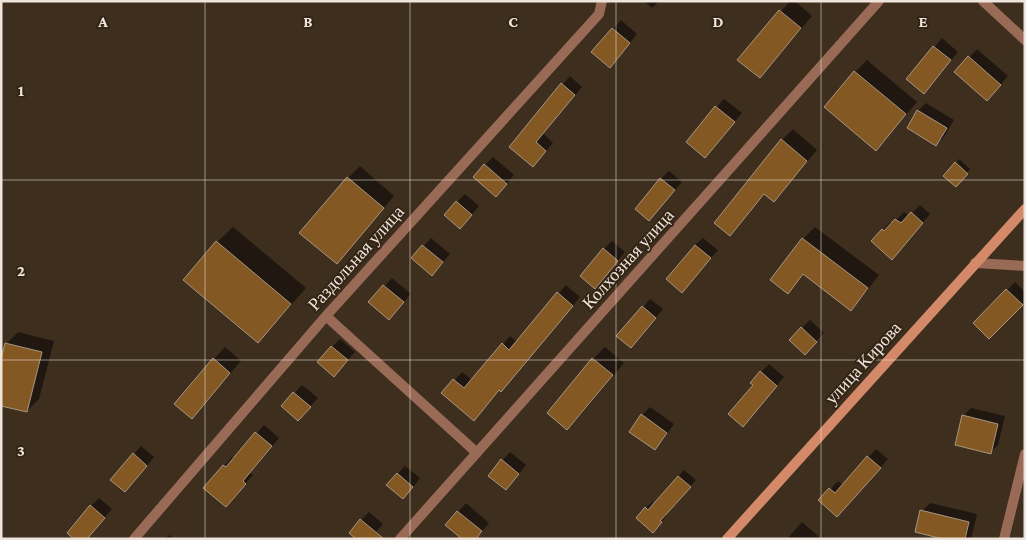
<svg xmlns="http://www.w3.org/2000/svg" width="1026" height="540" viewBox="0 0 1026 540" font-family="'Crimson Pro',serif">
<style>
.shadow{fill:#0007}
.building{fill:#845823;stroke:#a79583}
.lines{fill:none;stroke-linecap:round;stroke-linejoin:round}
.minor{stroke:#996b56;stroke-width:10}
.secondary{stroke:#d48a69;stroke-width:10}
.grid{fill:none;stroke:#efe5dc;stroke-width:1;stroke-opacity:0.55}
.labels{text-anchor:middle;stroke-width:4;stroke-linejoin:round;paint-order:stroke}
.street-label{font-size:18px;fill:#efe5dc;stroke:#332415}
.grid-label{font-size:16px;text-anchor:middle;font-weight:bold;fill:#efe5dc;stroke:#332415;stroke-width:4;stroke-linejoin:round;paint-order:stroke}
</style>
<rect width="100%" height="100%" fill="#3d2e1e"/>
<!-- shadow -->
<path class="shadow" d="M644 1H659L652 8Z
M790 1H795L812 16 760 77 739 60Z
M621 20 637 34 618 58 593 52Z
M942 38 958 52 932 84 908 79Z
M977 49 1008 76 994 92 956 72Z
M867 60 917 102 876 149 855 72Z
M570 76 582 87 543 133 553 143 533 166 510 147Z
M724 99 742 113 713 148 687 141Z
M926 103 954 120 944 137 936 145 918 111Z
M793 129 817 150 773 201 765 194 730 234 782 140Z
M493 157 514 175 496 196 485 165Z
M959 159 970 169 956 186V163Z
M360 166 394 196 336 263 348 178Z
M669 171 682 182 649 220 661 179Z
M465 194 479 206 468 219 457 202Z
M920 205 930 214 899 250 883 230 890 222 892 224 904 212 909 216Z
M233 227 306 288 258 342 185 280 217 242Z
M815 227 879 275 862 297 851 309 804 274 788 292 772 280 803 239Z
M431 238 450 254 439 266 413 258Z
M703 238 718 250 690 283 695 245Z
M612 241 625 252 603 279 604 249Z
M392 278 411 294 397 310 370 302Z
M1015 282 1025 292V302L989 338 974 323Z
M566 285 580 297 509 382 500 389 482 411 443 393 462 372 472 380 510 336 517 342Z
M650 299 663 309 639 338 643 307Z
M810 320 824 333 813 345 802 328Z
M18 332 54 341 39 399 27 411 6 344Z
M340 339 355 352 334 375 332 347Z
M225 347 241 361 192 417 214 359Z
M605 347 624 363 579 417 567 429 593 359Z
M769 364 784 377 743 426 755 385 761 372Z
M302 385 318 398 306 411 282 406Z
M650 407 674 424 663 440 655 448 642 415Z
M971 408 1005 416 998 445 990 453 963 416Z
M264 425 279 438 250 473 253 475 226 506 205 488 232 457 234 459Z
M141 446 154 457 133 483 134 454Z
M876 449 888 459 845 507 820 500 838 481 843 485Z
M510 452 526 465 513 481 489 475Z
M405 466 420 478 411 490 397 474Z
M684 470 696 480 665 514 667 515 659 525 646 508 652 502 654 504Z
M99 498 112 509 89 536 91 506Z
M466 503 489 523 478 536 447 524Z
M930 503 977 514 971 539H941V537L922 511Z
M369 512 383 524 370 539 361 520Z
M802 522 819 537 817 539H787Z
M169 535 174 539H165Z"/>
<!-- building -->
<path class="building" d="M779 10 801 28 760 78 737 60Z
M612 28 630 43 610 68 591 52Z
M933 46 951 60 924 94 906 79Z
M968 56 1001 85 987 101 954 72Z
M854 71 906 114 876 151 824 107Z
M561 83 575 95 536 142 546 151 533 167 509 147Z
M715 106 735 122 705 158 686 142Z
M917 110 947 128 936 146 907 128Z
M781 139 807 161 774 202 764 194 730 236 714 223Z
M955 162 968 174 956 187 943 176Z
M484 164 507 184 496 197 473 177Z
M347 177 384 208 337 264 299 233Z
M660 178 675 190 649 221 635 209Z
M456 201 472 215 460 229 444 215Z
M911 212 923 223 892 260 871 241 882 229 884 231 895 219 901 223Z
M802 238 868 288 851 311 803 274 788 294 770 280Z
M216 241 291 304 258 343 183 280Z
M422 245 443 262 432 276 411 258Z
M695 245 711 258 682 293 666 279Z
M603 248 618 261 595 289 580 276Z
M383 285 404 302 389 320 368 302Z
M1006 289 1023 305 989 339 973 323Z
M557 292 573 306 501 392 499 390 474 421 441 393 453 379 464 388 502 343 509 350Z
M642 306 656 318 631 348 616 336Z
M801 327 817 342 805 355 789 340Z
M5 343 42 352 27 412 1 406V359Z
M331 346 348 360 334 377 317 362Z
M213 358 230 373 192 419 174 404Z
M592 358 613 375 567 430 547 413Z
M760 371 777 386 743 427 728 414 753 385 750 383Z
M293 392 311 407 298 421 281 406Z
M641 414 667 433 655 450 629 432Z
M962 415 998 424 991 454 955 445Z
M255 432 272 446 243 481 246 484 226 507 203 488 223 465 226 467Z
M133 453 147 466 125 492 110 480Z
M867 456 881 468 837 517 818 500 829 488 835 493Z
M501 459 519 474 506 490 488 476Z
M397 473 413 487 403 499 386 485Z
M678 476 691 487 660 521 662 522 653 533 636 518 645 507 648 510Z
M90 505 105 518 87 539H74L67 533Z
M920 510 969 522 965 539H943L915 532Z
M457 511 482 531 476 539H462L445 525Z
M360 519 384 539H356L349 533Z"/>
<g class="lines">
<!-- minor -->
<path class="minor" d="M983 1 1025 40
M975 263 1025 266
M326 316 477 453
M134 539 326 316 599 14 602 1
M400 539 879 1
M1004 539 1025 454"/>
<!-- secondary -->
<path class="secondary" d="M727 539 1025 209"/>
</g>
<!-- grid -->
<path class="grid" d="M205 1V539M410 1V539M616 1V539M821 1V539M1 180H1025M1 360H1025"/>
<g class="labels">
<!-- street labels -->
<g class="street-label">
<text transform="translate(356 258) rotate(-48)" y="6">Раздольная улица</text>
<text transform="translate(628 259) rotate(-48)" y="6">Колхозная улица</text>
<text transform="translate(863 363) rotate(-48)" y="6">улица Кирова</text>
</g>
</g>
<g class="grid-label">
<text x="103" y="27">A</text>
<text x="308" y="27">B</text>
<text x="513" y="27">C</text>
<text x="718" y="27">D</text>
<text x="923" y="27">E</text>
<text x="21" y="96">1</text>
<text x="21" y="276">2</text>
<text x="21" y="456">3</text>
</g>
<!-- border -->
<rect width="1026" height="540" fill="none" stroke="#efe5dc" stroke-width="5"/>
</svg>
